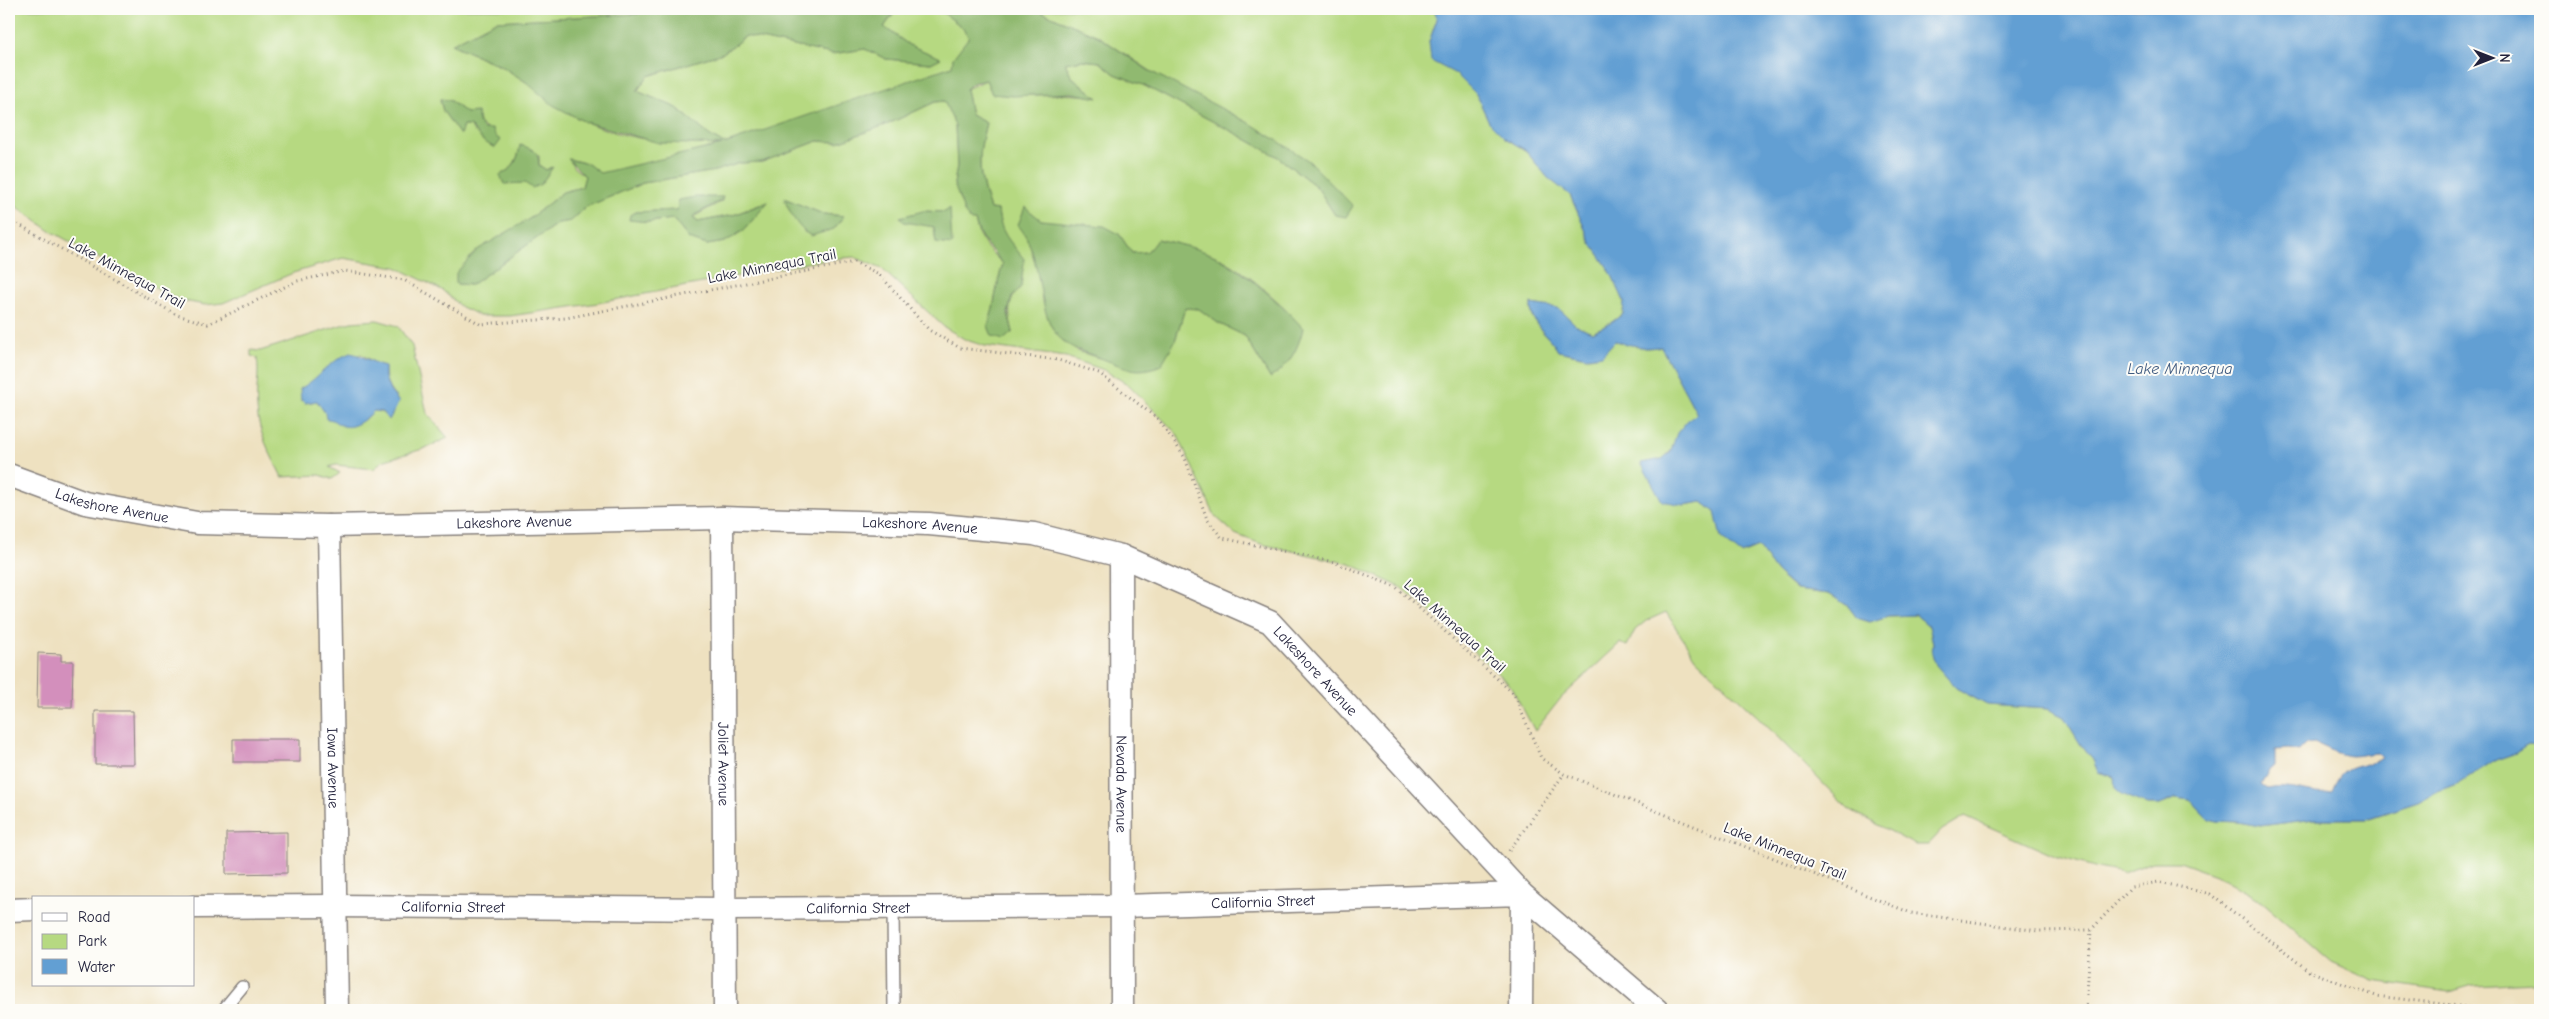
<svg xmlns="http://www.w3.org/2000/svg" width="2549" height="1019" viewBox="0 0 2549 1019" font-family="'Comic Neue',sans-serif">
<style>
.green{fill:#b6d981;stroke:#6c7e5e;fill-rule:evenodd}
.forest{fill:#90b96f;stroke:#596e55}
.water{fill:#629fd3;stroke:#426087;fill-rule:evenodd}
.building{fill:#d38fbc}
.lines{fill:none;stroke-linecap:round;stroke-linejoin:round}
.lane-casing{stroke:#88827e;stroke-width:14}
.street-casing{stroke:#88827e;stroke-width:25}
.path{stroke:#88827e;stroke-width:3;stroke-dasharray:1 4;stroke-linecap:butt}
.lane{stroke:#fff;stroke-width:11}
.street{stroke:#fff;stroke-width:22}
.labels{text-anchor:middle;stroke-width:4;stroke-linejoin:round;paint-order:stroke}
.street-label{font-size:15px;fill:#22223b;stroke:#fdfcf7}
.water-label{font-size:16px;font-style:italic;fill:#3f5a7f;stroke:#fdfcf7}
</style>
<rect width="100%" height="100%" fill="#fdfcf7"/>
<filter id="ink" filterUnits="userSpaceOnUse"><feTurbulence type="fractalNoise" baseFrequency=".02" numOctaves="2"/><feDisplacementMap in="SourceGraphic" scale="10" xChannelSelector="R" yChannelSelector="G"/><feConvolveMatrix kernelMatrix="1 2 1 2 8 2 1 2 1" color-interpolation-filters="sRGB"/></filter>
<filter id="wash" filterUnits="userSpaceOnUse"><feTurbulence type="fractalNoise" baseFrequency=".0096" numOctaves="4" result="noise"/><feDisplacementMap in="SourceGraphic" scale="20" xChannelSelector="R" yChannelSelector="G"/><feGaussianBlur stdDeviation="1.12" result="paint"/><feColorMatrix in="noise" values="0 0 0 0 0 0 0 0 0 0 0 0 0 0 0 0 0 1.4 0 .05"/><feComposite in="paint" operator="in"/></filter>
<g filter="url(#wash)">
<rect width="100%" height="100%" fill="#eee1c0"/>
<!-- green -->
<path class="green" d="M9 9H647L637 14 496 21 451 44C476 56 503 65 526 82 548 97 560 111 586 122 631 141 675 145 724 144L709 135 677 108 637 91 648 76 723 53 746 36 832 54 865 49 886 59 931 63 940 58 909 45 884 27 896 11 895 9H938L961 26 969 37 952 66C838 110 720 150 599 174L588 164 569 159 574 168 585 176 582 187 563 192 529 219 457 284 471 285 558 223 571 221 586 207 643 183 715 171 740 163 762 162 818 141 838 142 888 124 935 102 945 101 955 125 957 166 954 184 975 221 979 235 987 248 1003 264C996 285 995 306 988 326L1013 332C1008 313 1007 301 1021 287L1014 246C1003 239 999 223 998 210L990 209C978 174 977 159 986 123L971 115 966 89 986 80 992 94C1028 98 1062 91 1097 97L1072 77 1065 63 1082 60 1100 62 1115 74 1143 85 1237 134 1278 157 1317 187 1335 215 1353 206 1098 36 1035 9H1434L1437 19 1429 42 1456 74 1476 94 1489 122 1505 138 1525 150 1548 178 1570 195 1591 243 1610 271 1624 301 1623 314 1609 324 1592 332 1576 325 1558 308 1531 304C1529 325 1549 335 1558 351 1587 356 1593 365 1615 341L1645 348 1661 347 1697 414C1675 429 1679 447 1662 459L1684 505 1702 502 1715 512 1741 554 1758 547 1777 573 1796 590 1829 594 1848 606 1857 618 1870 622 1888 616 1916 615 1929 626 1933 643 1932 654 1936 664 1956 688 1987 705 2048 709 2064 717 2081 745 2093 760 2098 772 2115 777V788L2147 805H2159L2176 798 2190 800 2207 818 2216 821 2238 822 2260 826 2314 819H2367L2418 802 2438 791 2459 783 2491 762 2517 753 2527 745 2537 746 2540 743V979L2534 982 2473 985 2449 992 2373 981 2331 962 2258 899 2216 875 2180 862H2153L2123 873 2098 868 2055 856 1965 816 1942 830 1928 845H1915L1848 809 1758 717 1695 658 1666 612 1646 621 1635 630 1627 646 1620 643 1561 698 1535 731 1510 685 1425 606 1400 587 1350 564 1261 544 1235 534 1215 516 1177 434 1129 385 1104 370 1066 357 985 346 966 340 944 327 882 269 854 257 822 260 598 303 510 316H480L461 307 442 290 396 267 343 258 293 273 223 303 205 305 179 300 134 278 49 230 9 201ZM440 99 449 100 466 113H477L479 123 496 137 474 132 470 126H463L460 135 443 111ZM521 145 539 156V165L546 170 551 167C529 180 524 191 500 175 514 168 517 160 521 145ZM722 197V201L693 217 698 222 733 215 767 202 744 230 725 242 707 245 689 239 673 219 648 222 629 219 636 212 677 210ZM785 199 823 214 844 216 805 233ZM923 211 945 212 936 243 934 227ZM1041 220 1119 234 1132 253 1147 252 1158 239C1177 244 1197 248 1215 256 1241 267 1266 291 1287 310L1270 378 1245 336 1218 323 1199 309 1185 308 1175 341 1102 359 1077 351 1042 301 1040 276 1025 232Z
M377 320 398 326 412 346 427 413 448 438 423 449 382 461 374 469 336 465 329 467 340 473 332 479 320 475 282 477C271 455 258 433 257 408 255 392 260 375 257 358L251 356V350L260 351 351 322ZM361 354 377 364 385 366C385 379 387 389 397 398L388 420 382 412 373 411 367 418 326 413 317 401 305 403 300 389Z"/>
<!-- forest -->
<path class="forest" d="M647 9H895L896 10 884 27 909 45 941 58 931 63 886 59 865 49 832 54 746 36 723 53 648 76 637 91 677 108 709 135 724 144 952 66 953 58 969 37 961 26 938 9H1035L1098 36 1148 70 1253 125 1309 161 1353 206 1346 217 1335 215 1317 187 1278 157 1237 134 1143 85 1115 74 1100 62 1082 60 1065 63 1072 77 1098 98 1072 93 1013 96 992 94 986 80 973 83 966 89 971 115 986 123C977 158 978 175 990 209L998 210C1000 233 1010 241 1024 259L1021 287 1012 297 1008 313 1013 332 1003 340 992 336 988 326C995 306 996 285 1003 264 990 247 981 243 975 221H971L965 214 954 184 957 166 955 125 944 101 935 102 888 124 838 142 818 141 762 162 740 163 715 171 643 183 586 207 571 221 558 223 471 285 456 284V273L477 250 529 219 563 192 582 187 585 176 568 159 588 164 600 173 722 145 659 143 585 122 553 105 526 82 501 66 451 44 496 21 637 14Z
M440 99 449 100 466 113 477 112 479 123 484 129H492L496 137 501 140 495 148 483 141 470 126H463L460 135 443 111Z
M520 145C533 149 539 151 539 165L546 170 553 167 541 184 532 188 525 183 504 184 500 175C514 168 518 160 520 145Z
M695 197H723L722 200 695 215 693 218 698 222 733 215 768 202 744 230 725 242 707 245 689 239 673 219 648 222 629 220 630 215 636 212 677 210 679 200Z
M784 198 823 214 844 216 834 229 811 236C798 229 789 212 784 198Z
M1025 207 1041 220 1104 226 1119 234 1132 253 1147 252 1158 239C1177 244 1200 248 1217 257 1250 275 1278 301 1303 328 1299 348 1288 368 1270 378L1245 336 1218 323 1199 309 1185 308 1175 341 1161 365C1136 375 1127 368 1103 359 1088 353 1075 351 1062 340 1035 319 1045 256 1018 225Z
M950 208 952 245 936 243 934 227 904 222 900 217 923 211 945 212Z"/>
<!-- water -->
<path class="water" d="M1434 9H2540V743L2537 746 2527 745 2517 753 2491 762 2459 783 2438 791 2418 802 2366 819H2314L2260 826 2238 822 2216 821 2207 818 2190 800 2176 798 2159 805H2147L2122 794 2115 788 2114 777 2098 772 2093 760 2081 745 2064 717 2048 709 1987 705 1956 688 1936 665 1932 654 1933 643 1929 626 1916 615 1888 616 1870 622 1857 618 1848 606 1829 594 1797 590 1777 573 1758 547 1741 554 1721 538 1715 512 1702 502 1684 505 1662 501 1641 463 1662 459 1670 453 1677 433 1688 420 1697 414 1661 347 1645 348 1615 341 1602 355 1587 357 1558 351C1549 334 1530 326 1531 304L1558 308 1576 325 1592 332 1609 324 1623 314 1624 301 1610 271 1591 243 1570 195 1548 178 1525 150 1505 138 1489 122 1476 94 1456 74 1431 61 1429 42 1437 19ZM2314 743C2326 748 2338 755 2351 756 2360 756 2369 753 2378 753L2382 757C2358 772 2344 759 2332 792 2316 798 2291 783 2267 789L2261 785 2270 768 2275 766V750L2288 749 2299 751 2306 744Z
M350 353C363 355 372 363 385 366V378L390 391 399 402 389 420 382 412 374 411C366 419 352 431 341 425 334 422 334 419 326 419L325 413 317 401 305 403 301 400 300 389C319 378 329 361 350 353Z"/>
<g id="blocks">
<!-- building -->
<path class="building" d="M38 653 61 654V661H73L72 708H37Z
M95 711H133L134 764H95Z
M233 739H300V762H233Z
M287 832V873L226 874V833Z"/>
</g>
</g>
<g filter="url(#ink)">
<use href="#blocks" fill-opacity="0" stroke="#88827e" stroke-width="1"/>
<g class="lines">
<!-- lane casing -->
<g class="lane-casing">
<path id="lane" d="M893 908 894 1010
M223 1010 242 987"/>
</g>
<!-- street casing -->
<g class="street-casing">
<g id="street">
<path id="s1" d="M9 475 85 503 197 523 329 526 722 518 929 524 1034 534 1121 556 1270 622 1522 894 1657 1010"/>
<path id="s2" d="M722 518 725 1010"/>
<path id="s3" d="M329 526 337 1010"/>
<path id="s4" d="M1121 556 1122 1010"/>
<path id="s5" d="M194 907 335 906 724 909 1122 906 1522 894 1521 1010"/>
<path d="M9 910 34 909"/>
</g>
</g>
<!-- path -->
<path class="path" d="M9 219 177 315 208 324 297 281 345 271 404 280 480 324 566 318 854 262 879 274 929 330 960 348 1058 360 1099 373 1159 420 1185 458 1207 519 1222 538 1334 562 1396 587 1514 694 1541 758 1564 774 1911 913 2038 931 2091 930 2131 887 2159 882 2210 894 2309 971 2376 996 2492 1010
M1509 851 1564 774
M2086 1010 2091 930"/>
<!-- lane -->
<use href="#lane" class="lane"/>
<!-- street -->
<use href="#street" class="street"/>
</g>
</g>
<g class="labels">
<!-- street labels -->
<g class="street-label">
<text transform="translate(772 266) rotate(-11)" y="5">Lake Minnequa Trail</text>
<text transform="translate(127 273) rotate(29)" y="5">Lake Minnequa Trail</text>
<text dy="5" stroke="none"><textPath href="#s1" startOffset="108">Lakeshore Avenue</textPath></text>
<text dy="5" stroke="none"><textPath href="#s1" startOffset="512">Lakeshore Avenue</textPath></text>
<text dy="5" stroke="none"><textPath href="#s1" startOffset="918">Lakeshore Avenue</textPath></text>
<text transform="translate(1455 626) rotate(42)" y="5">Lake Minnequa Trail</text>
<text dy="5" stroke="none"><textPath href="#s1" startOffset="1352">Lakeshore Avenue</textPath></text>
<text dy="5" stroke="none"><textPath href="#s2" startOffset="246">Joliet Avenue</textPath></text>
<text dy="5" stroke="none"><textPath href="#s3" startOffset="242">Iowa Avenue</textPath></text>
<text dy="5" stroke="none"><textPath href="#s4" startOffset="228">Nevada Avenue</textPath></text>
<text transform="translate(1785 851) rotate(22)" y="5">Lake Minnequa Trail</text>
<text dy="5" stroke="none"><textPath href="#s5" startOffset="1069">California Street</textPath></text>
<text dy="5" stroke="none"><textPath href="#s5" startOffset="259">California Street</textPath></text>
<text dy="5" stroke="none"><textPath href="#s5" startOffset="664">California Street</textPath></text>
</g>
<!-- water labels -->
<g class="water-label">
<text x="2180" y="374">Lake Minnequa</text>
</g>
</g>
<!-- margin -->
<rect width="2549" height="1019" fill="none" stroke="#fdfcf7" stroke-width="30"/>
<!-- legend -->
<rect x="32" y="896" width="162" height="90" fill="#fdfcf7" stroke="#a5a5ac"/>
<rect x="42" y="913" width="25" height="8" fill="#ffffff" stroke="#a5a5ac"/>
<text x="78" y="922" font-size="15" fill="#22223b">Road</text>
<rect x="42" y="934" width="25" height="15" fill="#b6d981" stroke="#a5a5ac"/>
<text x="78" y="946" font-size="15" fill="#22223b">Park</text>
<rect x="42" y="959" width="25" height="15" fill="#629fd3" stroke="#a5a5ac"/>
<text x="78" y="972" font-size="15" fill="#22223b">Water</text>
<!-- north arrow -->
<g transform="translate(2492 58) rotate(90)" stroke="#fdfcf7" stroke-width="4" paint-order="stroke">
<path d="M0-4L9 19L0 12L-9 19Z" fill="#22223b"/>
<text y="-8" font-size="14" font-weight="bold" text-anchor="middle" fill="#22223b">N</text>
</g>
</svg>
